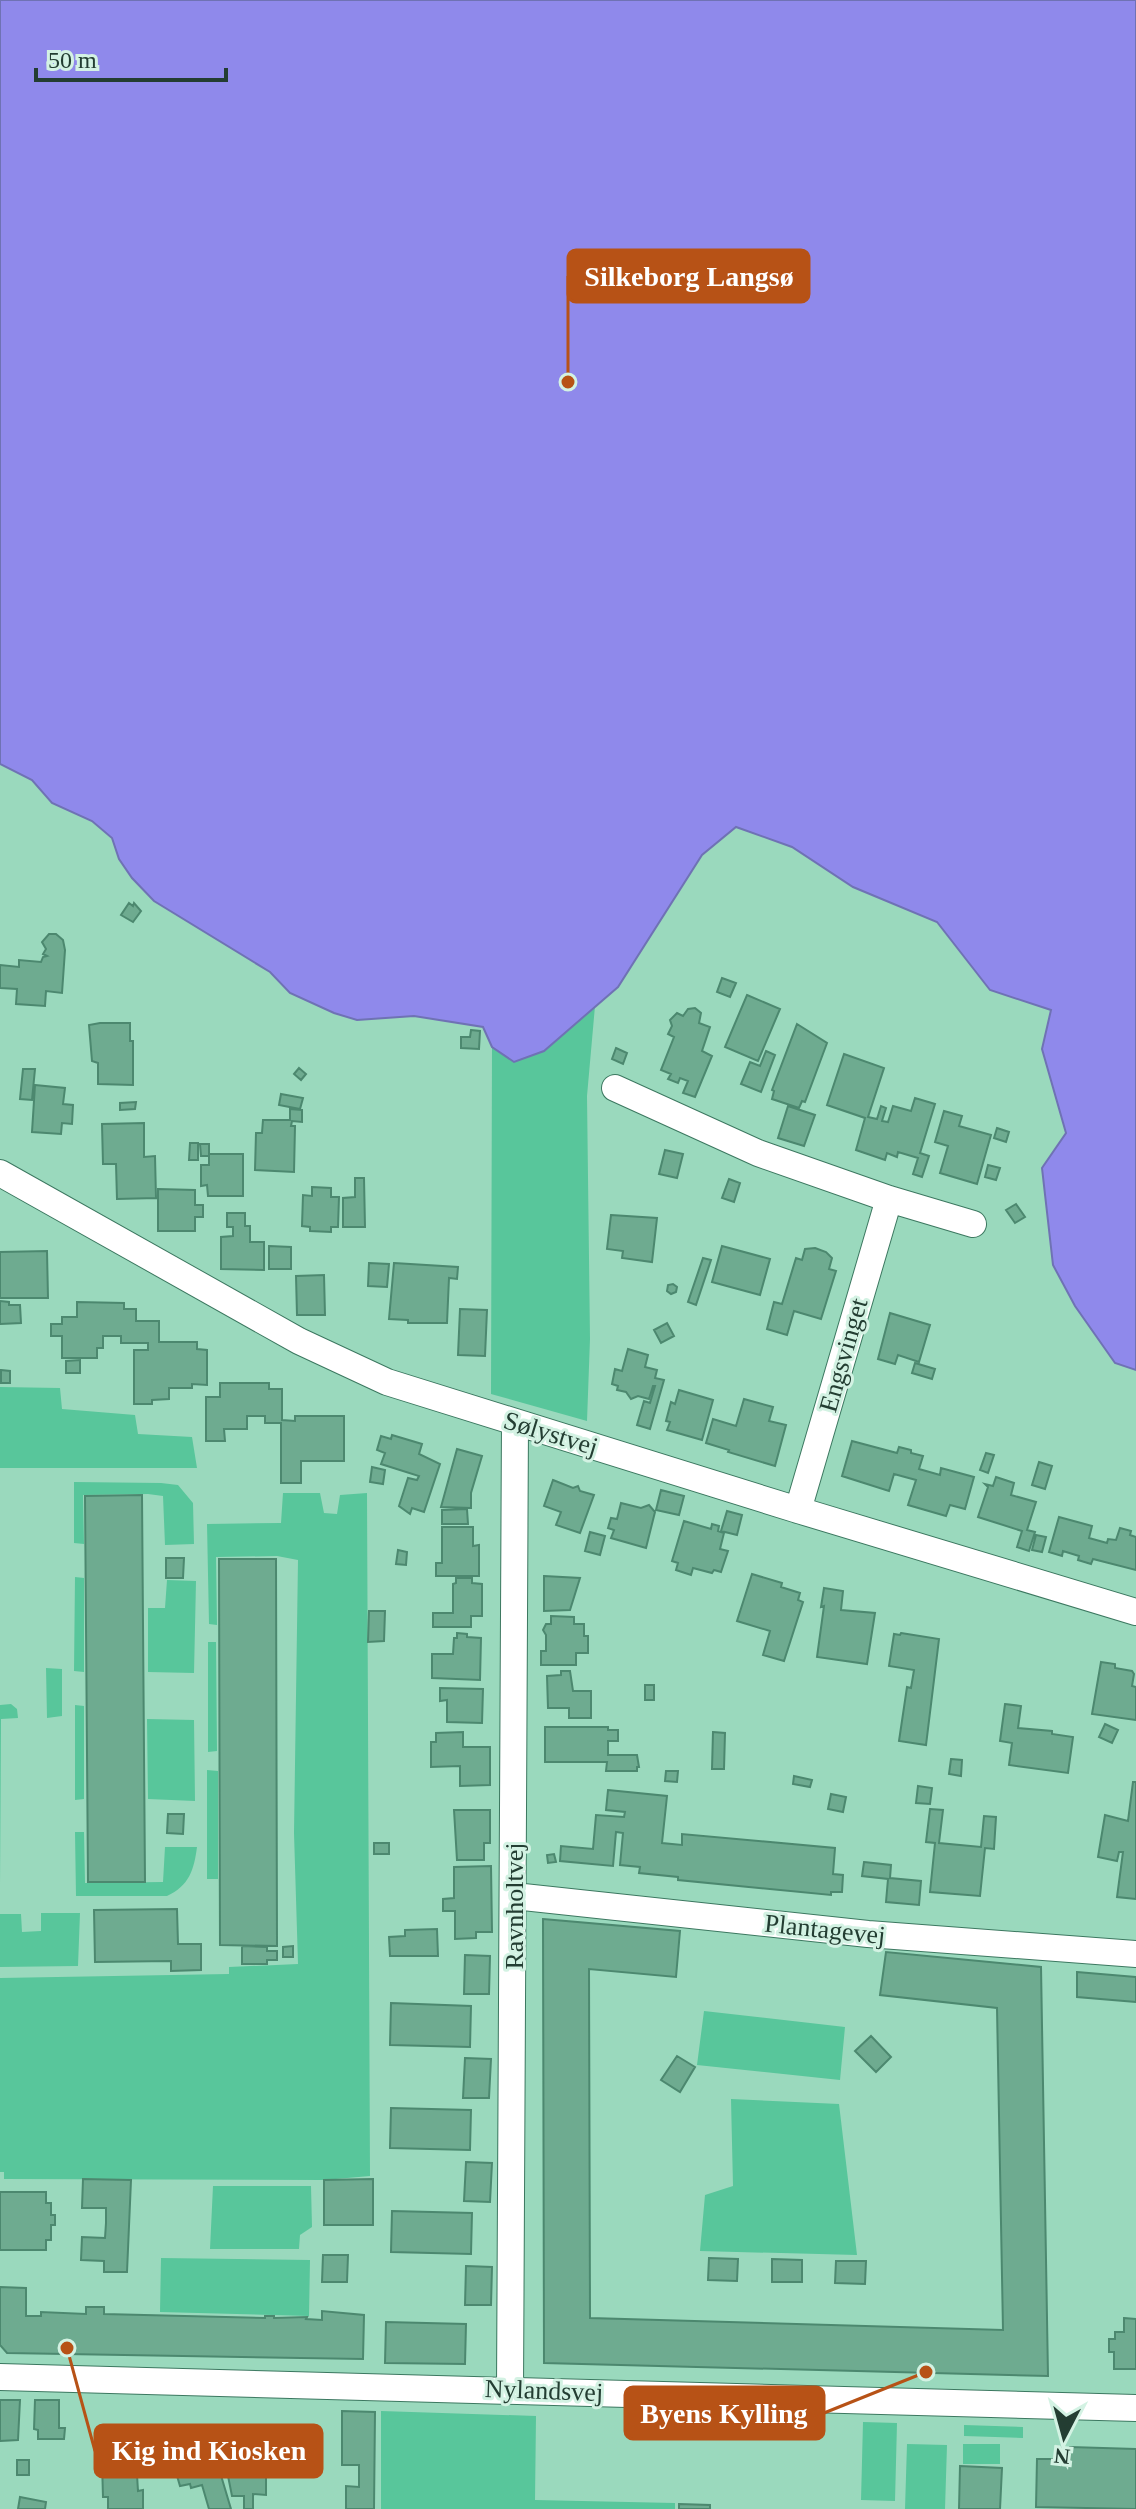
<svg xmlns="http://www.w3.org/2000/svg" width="1136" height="2509" viewBox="0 0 1136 2509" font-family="Georgia,serif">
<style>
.green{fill:#58c69b}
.water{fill:#8f89eb;stroke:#6f72b4;stroke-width:2}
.building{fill:#6eab90;stroke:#4c886f;stroke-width:2}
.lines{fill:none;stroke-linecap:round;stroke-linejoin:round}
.minor-casing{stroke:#3c7860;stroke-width:28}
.minor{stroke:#fff;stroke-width:26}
.labels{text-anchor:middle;stroke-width:6;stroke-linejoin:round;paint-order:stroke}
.street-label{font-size:26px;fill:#233d32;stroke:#d3f2e3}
.leader{fill:none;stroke:#b75216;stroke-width:3}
.callout-dot{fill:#b75216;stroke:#d3f2e3;stroke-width:3}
.callout{fill:#b75216;stroke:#b75216;stroke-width:3}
.callout-label{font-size:28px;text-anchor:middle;font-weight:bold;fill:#fff}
</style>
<rect width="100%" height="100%" fill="#9ad9bd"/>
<!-- green -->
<path class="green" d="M595 1006 587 1096 590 1339 587 1421 491 1394 492 1047 514 1062 544 1051Z
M0 1387 60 1388 62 1409 135 1415 138 1434 192 1437 197 1468H0Z
M74 1482 161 1483 178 1485 193 1503 194 1544 165 1545 163 1496 148 1494 83 1495 84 1544 74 1543Z
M283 1493H320L324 1513 337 1514 340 1495 367 1493 370 2176 324 2180 4 2179V2172H0V1978L229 1974V1967L298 1964 294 1833 298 1560 277 1556 216 1557 217 1625 209 1624 207 1524 281 1523Z
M75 1577 84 1578V1672L74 1671Z
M167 1580 196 1581 194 1673 148 1672V1608H165Z
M208 1642H216L217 1751 208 1752Z
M46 1668 62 1669V1716L47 1718Z
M11 1704 17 1709 18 1718 1 1719 0 1887V1705Z
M75 1705 84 1706V1799L75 1800Z
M147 1719 194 1720 195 1801 148 1799Z
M207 1770 218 1771V1879H207Z
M75 1832H84L85 1883 163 1882 165 1847H197C194 1870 189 1886 167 1896H76Z
M41 1913H80L78 1966 0 1967V1914H21L22 1932 41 1931Z
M704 2011 845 2027 840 2080 697 2065Z
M731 2099 839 2104 857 2255 700 2251 705 2195 733 2186Z
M213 2186H311L312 2227 300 2235 299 2249H210Z
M161 2258 310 2260 309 2316 160 2312Z
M381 2411 536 2416 535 2500 675 2503V2509H381Z
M863 2422 897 2423 895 2501 861 2500Z
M964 2425 1023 2427V2438L964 2436Z
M907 2444 947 2445 945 2509H905Z
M963 2444H1000V2464H963Z"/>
<!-- water -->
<path class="water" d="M0 0H1136V1370L1115 1363 1075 1306 1053 1265 1042 1168 1066 1133 1042 1049 1051 1010 990 990 937 922 853 887 792 847 736 827 702 855 618 987 544 1051 514 1062 492 1047 483 1027 414 1016 357 1020 334 1013 290 993 270 972 154 901 132 878 119 859 112 838 92 821 52 803 32 780 0 764Z"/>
<!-- building -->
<path class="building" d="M129 903 133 906 134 903 141 911 133 922 121 915Z
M49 934H56L63 940 65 950 62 993 46 991 45 1006 16 1004 17 989 0 988V965L19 967V960L41 962 43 957 47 956 43 954 46 949 42 942Z
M722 978 736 983 730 997 717 992Z
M747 995 780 1009 758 1061 725 1047Z
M695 1008 701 1013 699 1023 710 1027 702 1051 712 1056 695 1097 683 1093 688 1081 680 1078 678 1083 668 1079 671 1074 661 1070 674 1037 668 1034 672 1026 670 1020 677 1013 683 1016 688 1009Z
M100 1023H130V1041H133V1085L98 1084V1063L92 1061 89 1025Z
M797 1024 827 1043 805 1102 802 1101 799 1108 772 1099 774 1091 772 1090Z
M471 1030 480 1031 479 1049 461 1048V1037H470Z
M616 1048 627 1053 623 1064 612 1059Z
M766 1051 775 1055 761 1092 741 1084 750 1062 760 1066Z
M844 1054 884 1068 868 1117 877 1119 881 1106 886 1108 882 1121 888 1122 893 1106 911 1111 915 1098 935 1104 920 1153 929 1156 922 1177 913 1174 918 1158 898 1152 897 1157 887 1153 885 1160 856 1150 865 1118 827 1105Z
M299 1068 306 1074 301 1080 294 1074Z
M23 1069H35L32 1100 20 1099Z
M35 1085 65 1088 63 1104 73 1105 72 1124 62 1123 61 1134 32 1132Z
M281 1094 303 1098 300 1109 279 1105Z
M136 1102 135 1109 120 1110V1103Z
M788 1106 815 1115 804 1146 778 1138Z
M290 1109 302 1110V1122L292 1121 291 1126H295L294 1172 255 1170 256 1133H262L263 1120H290Z
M944 1111 962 1116 959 1126 991 1135 977 1184 940 1173 948 1146 935 1142Z
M144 1123V1157L155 1156 156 1198 117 1199 116 1164H103L102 1124Z
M997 1128 1009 1132 1006 1142 994 1138Z
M190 1143H198V1160H189Z
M200 1144H209V1154H243V1196H208L207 1185 201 1186V1165H209V1156H201Z
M665 1150 683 1154 677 1178 659 1174Z
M988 1165 1000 1168 996 1180 985 1177Z
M355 1178H364L365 1227H343V1198L355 1197Z
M729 1179 740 1183 734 1202 722 1198Z
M312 1187 331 1188V1197H339L338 1227H331V1232L310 1231V1227L302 1226 303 1195 312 1196Z
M158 1189 195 1190V1205H203V1217H195V1231H158Z
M1016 1204 1025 1217 1015 1223 1006 1210Z
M227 1213H245V1226H250V1242H264V1270L221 1269V1237L233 1236V1227H227Z
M611 1215 657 1218 652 1262 622 1258 623 1251 607 1249Z
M269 1246 291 1247V1269H269Z
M722 1246 770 1259 760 1295 712 1282Z
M815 1248 826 1252 832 1258 829 1269 836 1271 821 1319 794 1311 787 1335 767 1329 774 1302 782 1304 796 1258 802 1260 805 1249Z
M47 1251 48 1298H0V1252Z
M703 1258 711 1260 696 1305 688 1302Z
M369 1263 389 1264 387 1287 368 1286Z
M394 1263 458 1267 457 1279 449 1278 447 1323H408V1320L389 1319Z
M324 1275 325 1315H297L296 1276Z
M673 1284 677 1287 676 1292 671 1294 667 1291 668 1285Z
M0 1301 9 1302V1305H20L21 1323 0 1324Z
M77 1302 124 1303V1309H136V1321H159V1342H197V1349L207 1350V1385L192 1384V1388H169V1399L152 1400V1404H134V1350H148V1343H121V1336H103V1348H97V1358H62V1336H51V1324H62V1317H77Z
M460 1309 487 1310 485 1356 458 1355Z
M890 1313 930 1325 919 1362 898 1355 895 1364 878 1359Z
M667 1323 674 1336 661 1343 654 1330Z
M628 1349 648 1355 645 1367 657 1370 655 1378 664 1380 650 1429 637 1425 644 1401 650 1403 655 1386H653L649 1399 638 1396 631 1399 626 1392 617 1390 618 1386 612 1384 615 1369 622 1371Z
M80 1360V1373H66V1361Z
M915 1363 935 1369 932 1379 912 1373Z
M1 1370 10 1371V1383H1Z
M220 1383H269V1389H282V1420L295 1421V1416H344V1461H301V1483H281V1423H265V1416H247V1429H224L225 1441H206V1397H220Z
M679 1390 713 1400 702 1440 667 1430 670 1422 666 1421 671 1402 675 1404Z
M744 1399 773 1407 769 1421 786 1425 775 1466 728 1452 729 1450 706 1443 713 1419 736 1426Z
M392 1435 422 1444 419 1454 440 1464 424 1512 412 1508 410 1514 399 1506 408 1478 417 1480 419 1476 381 1464 385 1453 377 1450 381 1436 391 1439Z
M852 1441 897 1453 899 1447 911 1450V1453L923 1456 919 1469 940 1475 941 1468 974 1477 965 1509 950 1505 946 1516 908 1505 916 1480 894 1474 889 1491 842 1476Z
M457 1449 482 1456 471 1493V1508L441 1507Z
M986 1453 994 1455 988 1473 980 1470Z
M1039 1462 1052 1466 1045 1489 1032 1485Z
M372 1467 385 1470 383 1484 370 1482Z
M996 1477 1014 1483 1011 1495 1036 1502 1027 1530 1035 1532 1029 1551 1017 1547 1022 1531 978 1517 988 1487 985 1484 993 1486Z
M553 1480 573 1488 578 1486 580 1491 594 1495 580 1533 556 1525 561 1512 544 1506Z
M661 1490 684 1496 679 1515 656 1510Z
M142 1495 145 1882H88L85 1496Z
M621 1503 641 1508 649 1505 655 1512 646 1548 611 1538 614 1530 608 1528 611 1518 617 1519Z
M467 1509 468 1524H442V1510Z
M727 1511 742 1515 737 1535 721 1531Z
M1059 1517 1092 1526 1089 1538 1107 1543 1108 1539 1116 1540 1120 1528 1131 1531 1130 1535 1136 1537V1570L1093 1559 1091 1564 1078 1560 1079 1556 1063 1551 1062 1556 1049 1552Z
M684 1521 711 1529 712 1524 719 1526 718 1531 724 1533 720 1549 728 1551 721 1572 714 1570 712 1573 693 1568 691 1575 676 1570 678 1563 672 1561Z
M442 1527H473V1546L479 1545V1576H436V1563H442Z
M590 1532 605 1536 600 1555 585 1551Z
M1036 1535 1046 1537 1042 1552 1032 1550Z
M398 1550 407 1552 406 1565 396 1564Z
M166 1558H184L183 1578H166Z
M219 1559H276L277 1946 220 1945Z
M752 1574 782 1583 781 1587 800 1593 798 1600 803 1602 784 1661 763 1655 770 1631 737 1621Z
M544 1576 580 1578 570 1610 544 1611Z
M456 1578H472V1583L482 1584V1616H471V1627H433V1613H453V1584L456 1583Z
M824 1588 843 1591 841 1610 875 1613 867 1664 817 1657 824 1606 821 1607Z
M369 1611H385L384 1641 368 1642Z
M551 1616 574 1617V1624H584V1636H588V1653H576V1665H541V1651H546V1635L543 1630 546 1624H551Z
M457 1633 467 1634V1637L481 1638 480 1680 432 1678V1654H453L454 1638H457Z
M901 1633 939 1639 926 1745 899 1741 907 1687 911 1688 914 1670 889 1666 894 1634 900 1635Z
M1101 1662 1115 1664V1668L1132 1671 1134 1674 1132 1686 1136 1687V1720L1092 1714Z
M561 1671H570L573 1691H591V1718H569V1708H548L547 1676 561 1675Z
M645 1685H654V1700H645Z
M440 1688 483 1689 482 1723 447 1722V1700L440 1701Z
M1005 1704 1021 1706 1018 1728 1052 1731V1734L1073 1737 1068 1773 1009 1765 1012 1743 1000 1741Z
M1105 1724 1118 1730 1112 1743 1099 1737Z
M545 1727H608V1730H618V1741H608V1755H637L639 1767H637V1771H606L607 1762H545Z
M463 1732V1747H490V1785L460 1786V1766L431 1767V1742H436V1733Z
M713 1732 725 1733 724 1769H712Z
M951 1759 962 1760 961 1776 949 1774Z
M666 1771H678L677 1782 665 1781Z
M794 1776 812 1780 810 1787 793 1784Z
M1133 1782H1136V1899L1117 1897 1123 1852H1119L1117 1861 1098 1857 1105 1815 1128 1821Z
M918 1786 932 1788 930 1804 916 1803Z
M608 1790 667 1796 662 1843 682 1845V1834L835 1848 833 1874 843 1875 842 1892H831V1895L678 1880V1877L639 1873 640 1867 620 1865 623 1833 616 1832 613 1866 560 1861 561 1846 593 1849 596 1815 624 1817 625 1812 606 1810Z
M831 1794 846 1797 843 1812 828 1809Z
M930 1809 943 1810 939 1843 981 1847 984 1816 996 1817 994 1849 985 1848 980 1896 930 1892 935 1843 926 1842Z
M454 1810H490V1843H484V1860H457Z
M168 1814H184L183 1834 167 1833Z
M374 1843H389V1854H374Z
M554 1854 556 1862 548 1863 547 1855Z
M864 1862 891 1865 890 1878 921 1881 919 1905 886 1902 888 1879 862 1876Z
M491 1866 492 1932H476V1938L455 1939V1911H443V1899L454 1898V1867Z
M177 1909 178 1944H201V1970L171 1971V1961L95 1962 94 1910Z
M543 1919 680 1931 676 1977 589 1969 590 2318 1003 2330 997 2008 880 1995 886 1952 1041 1967 1048 2376 544 2363Z
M437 1929 438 1956H390L389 1937 405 1936V1930Z
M242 1946 267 1947V1951H277V1960H267V1964H242Z
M293 1946V1957H283V1947Z
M465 1955 490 1956 489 1994H464Z
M1077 1972 1136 1977V2002L1077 1997Z
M391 2003 471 2006 470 2047 390 2045Z
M871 2036 891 2057 876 2072 855 2051Z
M677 2056 695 2067 680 2092 661 2080Z
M465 2058 491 2059 489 2098H463Z
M391 2108 471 2110 470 2150 390 2148Z
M466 2162 492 2163 490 2202 464 2201Z
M83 2179 131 2180 127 2272H104V2261L81 2260 82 2237 105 2238 106 2223V2208H82Z
M373 2179V2225H324V2180Z
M0 2192H46V2203H51V2215H55V2225H51V2240H46V2250H0Z
M392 2211 472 2213 471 2254 391 2252Z
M323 2255H348L347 2282H322Z
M709 2258 738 2259 737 2281 708 2280Z
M772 2259 802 2260V2282H772Z
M836 2261H866L865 2284 835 2283Z
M466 2266 492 2267 491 2305H465Z
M0 2287 26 2288V2316H41V2312L86 2314V2307H104V2314L265 2318V2316H274V2318L307 2317 306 2319 322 2320V2311L364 2315 363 2359 7 2353 0 2345Z
M1124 2318 1136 2319V2369H1114V2352H1109V2339H1115V2332H1124Z
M386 2322 466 2324 465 2364 385 2363Z
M0 2400H20L18 2440 0 2441Z
M35 2400H59V2428H65L64 2439H38V2430L34 2429Z
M342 2411 375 2412 374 2509H346V2486L359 2487V2465H342Z
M121 2426 122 2443 135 2442 138 2491 143 2490V2509H108V2497H103L101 2427Z
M1070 2447 1136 2449V2509L1036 2507 1037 2459H1070Z
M214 2452 231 2509H209L202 2485 191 2488 190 2484 180 2486 175 2469 185 2466 183 2461Z
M17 2460H29V2475H17Z
M960 2466 1002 2468 1000 2509H959Z
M232 2468 266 2470V2495L253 2494V2509H244V2496H232L227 2471H232Z
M20 2497 46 2502 45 2509H18Z
M679 2504 710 2505V2509H679Z"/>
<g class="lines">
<!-- minor casing -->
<g class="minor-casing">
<path id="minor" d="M615 1088 758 1153 889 1199 973 1224
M0 1173 299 1341 387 1382 798 1510 1136 1612
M798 1510 889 1199
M514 1896 868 1934 1136 1954
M0 2377 1136 2408
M510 2389 515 1422"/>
</g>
<!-- minor -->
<use href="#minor" class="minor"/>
</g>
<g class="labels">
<!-- street labels -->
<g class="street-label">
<text transform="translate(843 1355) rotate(-74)" y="9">Engsvinget</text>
<text transform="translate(551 1433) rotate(17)" y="9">Sølystvej</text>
<text transform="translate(514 1906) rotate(-90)" y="9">Ravnholtvej</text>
<text transform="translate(825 1929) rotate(6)" y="9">Plantagevej</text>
<text transform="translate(544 2390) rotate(2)" y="9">Nylandsvej</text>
</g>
</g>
<!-- callouts -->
<path class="leader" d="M568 382L568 276M926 2372L824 2413M67 2348L95 2451"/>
<g class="callout-dot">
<circle cx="568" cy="382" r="8"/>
<circle cx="926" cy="2372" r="8"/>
<circle cx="67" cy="2348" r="8"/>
</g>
<g class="callout">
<rect x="568" y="250" width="241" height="52" rx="8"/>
<rect x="625" y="2387" width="199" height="52" rx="8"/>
<rect x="95" y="2425" width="227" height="52" rx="8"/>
</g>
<g class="callout-label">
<text x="689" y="286">Silkeborg Langsø</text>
<text x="724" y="2423">Byens Kylling</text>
<text x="209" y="2460">Kig ind Kiosken</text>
</g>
<!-- north arrow -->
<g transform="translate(1064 2437) rotate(186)" stroke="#d3f2e3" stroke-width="6" paint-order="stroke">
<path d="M0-6L14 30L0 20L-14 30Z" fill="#233d32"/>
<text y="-12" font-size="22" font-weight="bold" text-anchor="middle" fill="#233d32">N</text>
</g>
<!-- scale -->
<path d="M36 68v12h190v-12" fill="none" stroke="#233d32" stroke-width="4"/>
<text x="48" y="68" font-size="24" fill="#233d32" stroke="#d3f2e3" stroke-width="6" paint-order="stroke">50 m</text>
</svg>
